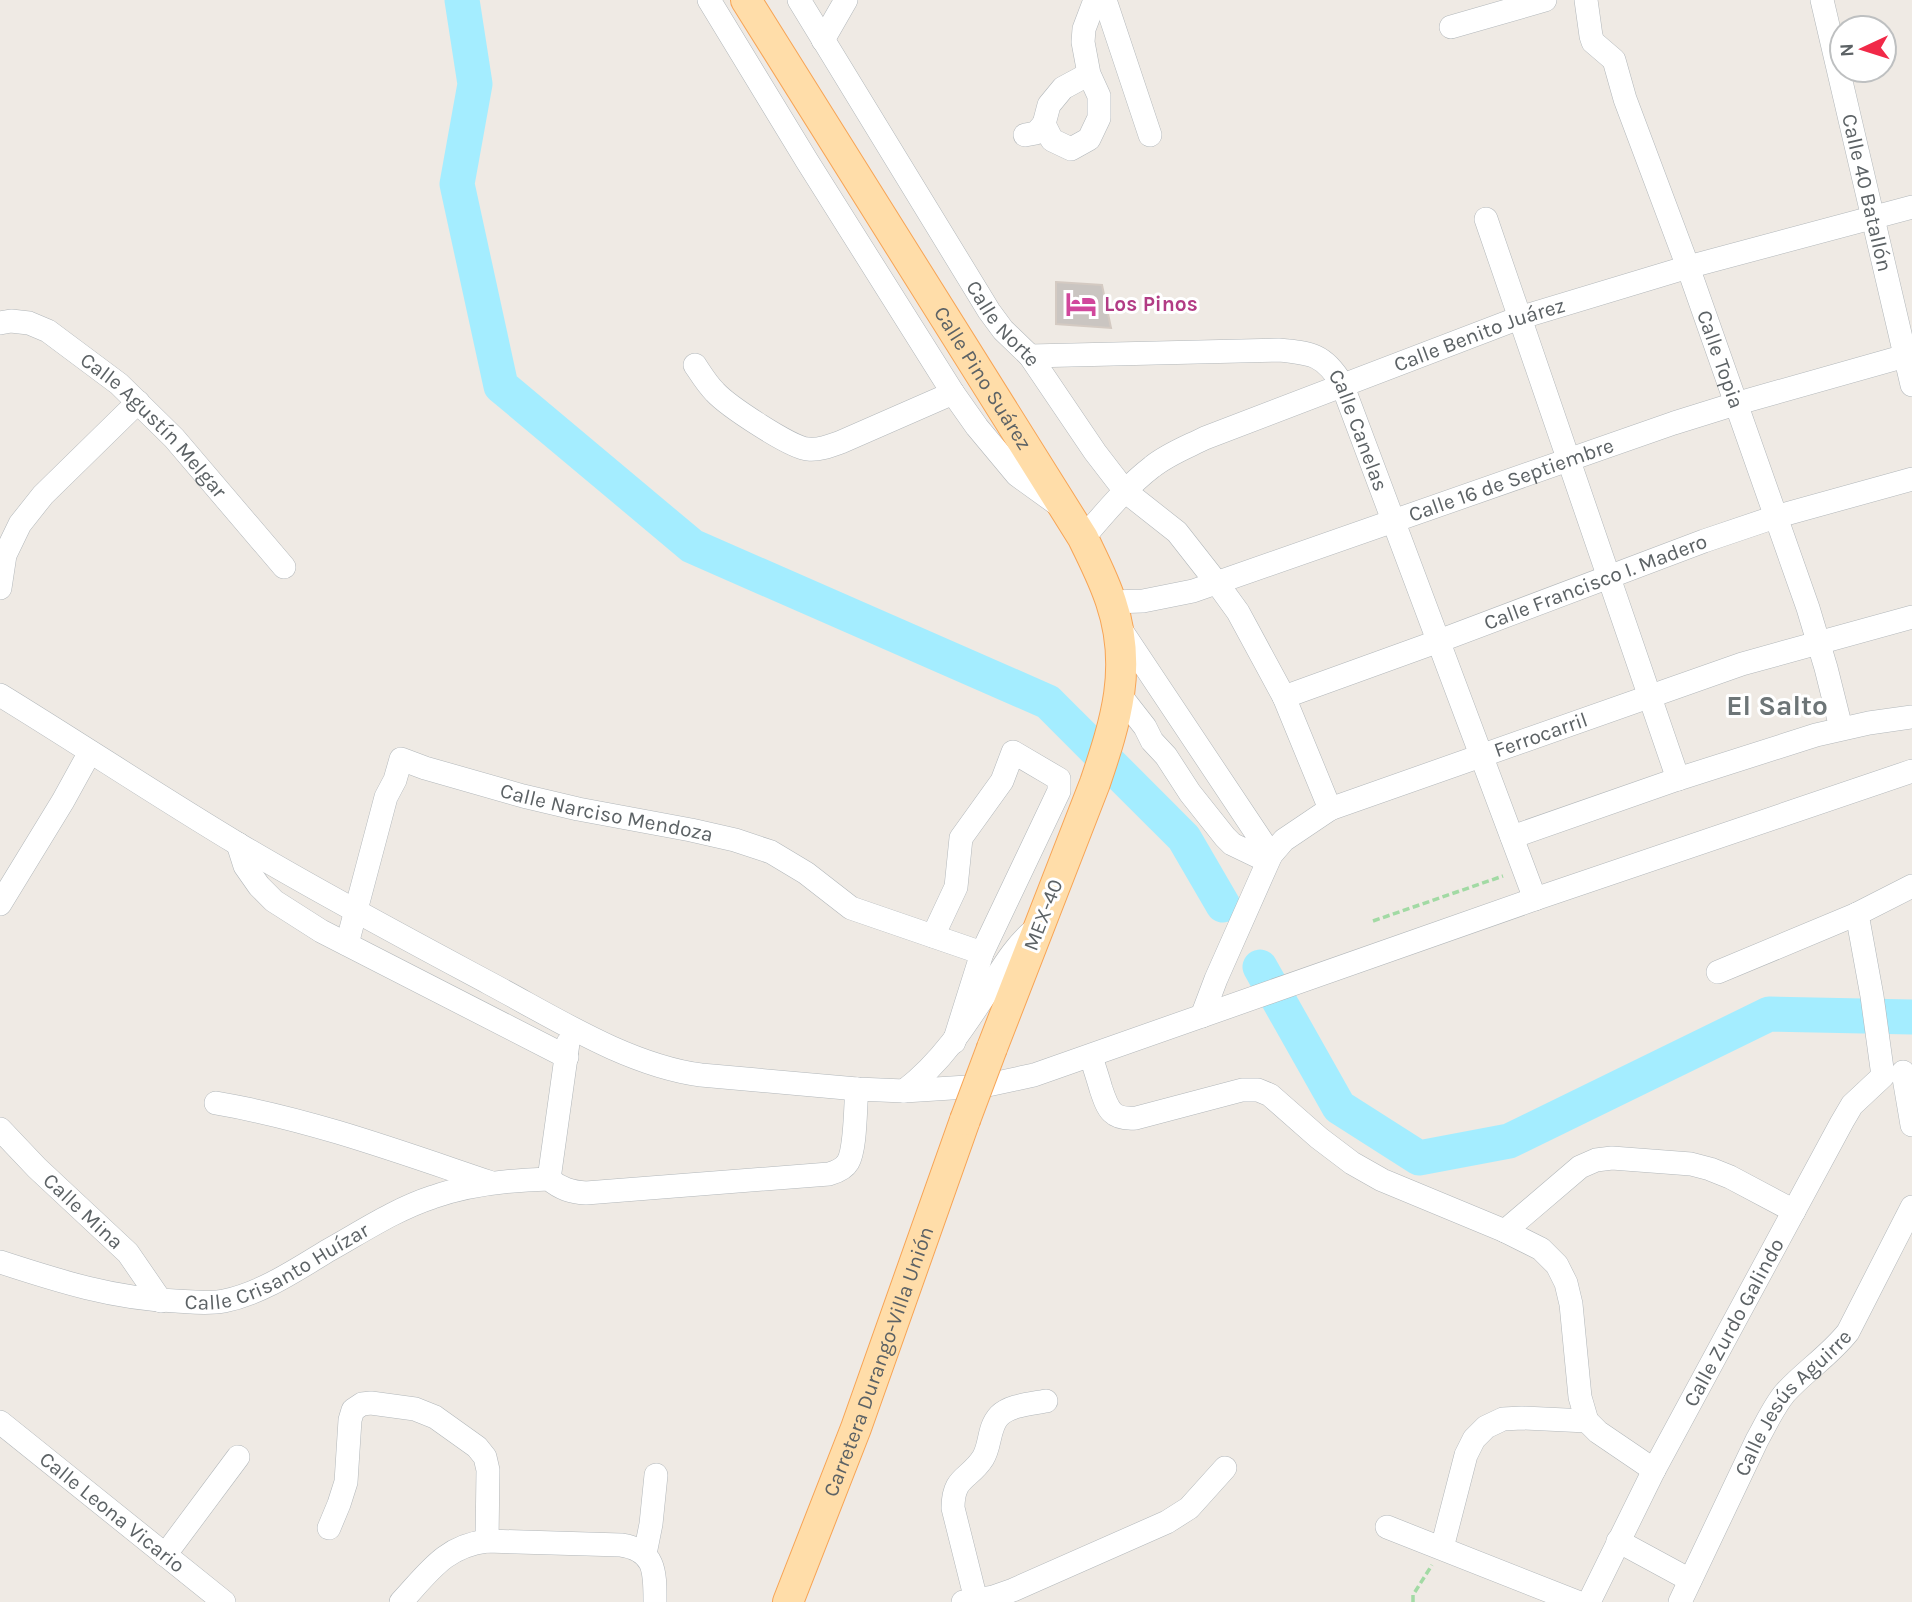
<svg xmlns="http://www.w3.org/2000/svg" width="1912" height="1602" viewBox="0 0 1912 1602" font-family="Karla,sans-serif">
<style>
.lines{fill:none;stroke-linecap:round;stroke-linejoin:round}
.river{stroke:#a4edff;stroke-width:35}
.building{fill:#cac5c1;stroke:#d4cac2;stroke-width:2}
.minor-casing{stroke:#b2b7ba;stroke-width:24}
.major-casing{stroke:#f7a455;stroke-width:32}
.path{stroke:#a2daa4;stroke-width:3.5;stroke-dasharray:7 3.5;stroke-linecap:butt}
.minor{stroke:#fff;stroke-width:23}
.major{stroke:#ffdda9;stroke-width:30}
.major-bridge-casing{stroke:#f7a455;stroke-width:32;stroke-linecap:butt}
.major-bridge{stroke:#ffdda9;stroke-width:30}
.labels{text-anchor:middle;stroke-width:6;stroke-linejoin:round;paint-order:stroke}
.street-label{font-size:21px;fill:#5c6265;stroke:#fff}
.hotel-label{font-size:21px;font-weight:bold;fill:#b23c85;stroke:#fff;text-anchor:start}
.district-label{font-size:28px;font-weight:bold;fill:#6d7577;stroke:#fff}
</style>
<rect width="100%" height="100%" fill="#efeae4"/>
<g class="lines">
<!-- river -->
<path class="river" d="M462 0 475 84 457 184 501 386 692 546 1048 702 1184 838 1223 905
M1260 967 1339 1107 1419 1158 1509 1141 1769 1014 1912 1017"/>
</g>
<!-- building -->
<path class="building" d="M1056 282 1102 285 1111 328 1056 324Z"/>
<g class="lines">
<!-- minor casing -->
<g class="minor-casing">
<g id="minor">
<path d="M709 0 807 161 953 393 977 427 1017 475 1060 506"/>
<path id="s1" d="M799 0 989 311 1003 330 1030 356 1095 452 1125 491 1177 532 1217 583 1238 612 1284 697 1330 809"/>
<path d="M1105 0 1150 135"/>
<path id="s2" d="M1586 0 1591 36 1593 42 1614 60 1625 99 1688 267 1808 608 1826 668 1841 728"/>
<path id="s3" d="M1822 0 1912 385"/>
<path d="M1451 27 1545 0"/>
<path d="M823 40 846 0"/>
<path d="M1089 74 1063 88 1049 105 1044 124 1052 140 1071 149 1089 139 1099 118V96L1089 74 1083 42 1084 29 1095 0"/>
<path d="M1025 135 1036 133 1044 124"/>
<path d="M1486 219 1678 779"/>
<path id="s4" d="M0 323 11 321 29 323 48 331 119 384 174 438 284 567"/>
<path id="s5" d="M1030 356 1278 350C1311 353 1324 354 1342 384L1535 899"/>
<path d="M695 365C701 374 707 384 715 392 728 406 791 448 808 449 820 450 830 446 841 442L953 393"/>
<path id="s6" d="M1083 538C1105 513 1126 487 1152 467 1168 454 1187 447 1205 438L1519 318 1688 267 1912 207"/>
<path d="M0 588 5 555 20 524 43 495 138 402"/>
<path id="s7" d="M1111 602 1143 601 1193 591 1674 423 1735 404 1912 354"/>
<path d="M1119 627 1271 855 1259 857 1232 844 1225 837 1190 793 1166 756 1152 741 1145 727 1120 695"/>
<path d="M0 695C80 744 158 796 238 844 320 893 405 938 489 983 555 1018 627 1065 701 1075L857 1089 904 1091 983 1086 1034 1075 1535 899 1912 771"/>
<path id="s8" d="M1284 697 1439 641 1704 541 1775 517 1912 479"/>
<path d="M1512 837 1678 779 1816 735 1869 723 1912 717"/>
<path d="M238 844 245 866 259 886 274 901 321 931 567 1057"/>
<path d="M0 904 63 801 90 752"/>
<path d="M933 936 956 887 961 838 1002 781 1013 752 1059 779V791L982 953 954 1042"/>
<path id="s9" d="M347 944 386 797 395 780 401 759 425 768 523 796 578 809 691 830 735 840 771 852 806 873 851 908 982 953"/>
<path d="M1718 972 1857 914 1912 886"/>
<path id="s10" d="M1202 1016 1216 979 1271 855 1284 840 1330 809 1742 664 1912 617"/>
<path d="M1091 1056C1094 1067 1098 1078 1101 1089 1108 1110 1112 1120 1136 1118L1242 1090H1258L1270 1095 1319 1138 1352 1163 1382 1180 1505 1231 1541 1249 1557 1265 1566 1283 1571 1304 1580 1397 1587 1421 1598 1432 1654 1470"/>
<path d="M1903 1072 1912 1125"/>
<path d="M904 1091C941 1063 965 1026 990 987 1003 967 1015 946 1033 931"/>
<path d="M216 1103C310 1119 400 1152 489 1182"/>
<path id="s11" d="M0 1129 37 1168 128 1253 161 1301"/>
<path d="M549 1179 568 1043"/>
<path d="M1505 1231 1580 1167 1596 1160 1612 1158 1691 1164 1710 1169 1730 1177 1794 1211"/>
<path id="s12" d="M0 1262C58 1281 115 1299 176 1301 192 1302 208 1304 224 1301 262 1293 296 1270 329 1250 363 1231 396 1209 433 1197 470 1184 510 1180 549 1179 561 1189 571 1192 586 1193L829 1174C836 1172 844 1169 848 1162 856 1148 855 1107 857 1089"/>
<path id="s13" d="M0 1422 224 1602"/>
<path d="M1387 1527 1577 1602"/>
<path d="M329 1528 339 1504 346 1482 350 1420 353 1410 362 1404 371 1403 415 1409 435 1417 477 1447 485 1457 488 1470 487 1541"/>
<path d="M1618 1541 1690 1580"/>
<path d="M1442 1548 1466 1455 1474 1439 1486 1427 1503 1419 1522 1418 1587 1421"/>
<path d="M645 1554 651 1524 656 1475"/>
<path d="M165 1555 238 1457"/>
<path d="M976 1600 953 1508C953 1476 969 1480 983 1458 991 1445 988 1428 999 1416 1010 1405 1031 1404 1046 1401"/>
<path d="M401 1602C429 1572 445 1546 487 1541L621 1545C656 1550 655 1573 655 1602"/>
<path d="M963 1602 993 1597 1013 1590 1167 1522 1189 1508 1225 1468"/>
<path id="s14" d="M1589 1602 1654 1470 1842 1122 1852 1105 1883 1076 1872 996 1857 914"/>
<path id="s15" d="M1680 1602 1757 1440C1766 1424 1774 1406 1785 1393 1805 1371 1830 1355 1848 1332L1912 1207"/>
</g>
</g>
<!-- major casing -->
<g class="major-casing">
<g id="major">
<path id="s16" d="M746 0 1083 538C1093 559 1104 580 1111 602 1133 667 1116 721 1095 783L992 1048"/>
<path id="s17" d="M788 1602 856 1428 965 1120"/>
</g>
</g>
<!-- path -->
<path class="path" d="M1373 921 1503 876
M1413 1602V1595L1432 1565"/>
<!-- minor -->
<use href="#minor" class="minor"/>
<!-- major -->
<use href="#major" class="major"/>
<!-- major-bridge casing -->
<g class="major-bridge-casing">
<path id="major-bridge" d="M965 1120 992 1048"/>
</g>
<!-- major-bridge -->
<use href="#major-bridge" class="major-bridge"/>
</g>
<!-- icons -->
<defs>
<g id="hotel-bare" transform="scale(2.415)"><path d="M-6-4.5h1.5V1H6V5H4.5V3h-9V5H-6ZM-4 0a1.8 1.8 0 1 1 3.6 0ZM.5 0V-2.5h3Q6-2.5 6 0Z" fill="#d1479c" stroke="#fff" stroke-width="2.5" paint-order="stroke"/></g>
</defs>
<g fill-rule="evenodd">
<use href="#hotel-bare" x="1081" y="304"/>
</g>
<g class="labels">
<!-- street labels -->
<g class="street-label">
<text dy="7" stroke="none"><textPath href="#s3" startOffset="198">Calle 40 Batallón</textPath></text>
<text dy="7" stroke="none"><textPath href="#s1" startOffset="383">Calle Norte</textPath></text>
<text dy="7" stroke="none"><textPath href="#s6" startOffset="453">Calle Benito Juárez</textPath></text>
<text dy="7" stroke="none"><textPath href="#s2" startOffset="388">Calle Topia</textPath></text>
<text dy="7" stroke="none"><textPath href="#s16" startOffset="446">Calle Pino Suárez</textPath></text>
<text dy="7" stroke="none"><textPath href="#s4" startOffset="192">Calle Agustín Melgar</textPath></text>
<text dy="7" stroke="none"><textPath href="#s5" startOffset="374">Calle Canelas</textPath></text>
<text dy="7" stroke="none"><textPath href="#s7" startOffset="420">Calle 16 de Septiembre</textPath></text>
<text dy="7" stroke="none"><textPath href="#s8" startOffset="332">Calle Francisco I. Madero</textPath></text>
<text dy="7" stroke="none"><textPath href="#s10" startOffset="474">Ferrocarril</textPath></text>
<text dy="7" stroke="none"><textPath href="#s9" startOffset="406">Calle Narciso Mendoza</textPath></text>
<text transform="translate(1043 915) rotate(-69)" y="7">MEX-40</text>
<text dy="7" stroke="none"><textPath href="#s11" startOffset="117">Calle Mina</textPath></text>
<text dy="7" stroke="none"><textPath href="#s12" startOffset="290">Calle Crisanto Huízar</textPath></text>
<text dy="7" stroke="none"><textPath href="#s14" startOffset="315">Calle Zurdo Galindo</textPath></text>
<text dy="7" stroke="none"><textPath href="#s17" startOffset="257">Carretera Durango-Villa Unión</textPath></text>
<text dy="7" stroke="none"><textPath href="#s15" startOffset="231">Calle Jesús Aguirre</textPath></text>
<text dy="7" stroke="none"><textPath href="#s13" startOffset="144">Calle Leona Vicario</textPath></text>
</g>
<!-- hotel labels -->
<g class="hotel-label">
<text x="1104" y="311">Los Pinos</text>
</g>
<!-- district labels -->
<g class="district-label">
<text x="1777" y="715">El Salto</text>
</g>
</g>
<!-- north arrow -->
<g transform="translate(1863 49) rotate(266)"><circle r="33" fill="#ffffff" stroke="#bec0c1" stroke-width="2"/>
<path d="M0-5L12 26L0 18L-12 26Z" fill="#f12948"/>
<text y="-10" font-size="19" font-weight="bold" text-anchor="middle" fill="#5c6265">N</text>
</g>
</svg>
